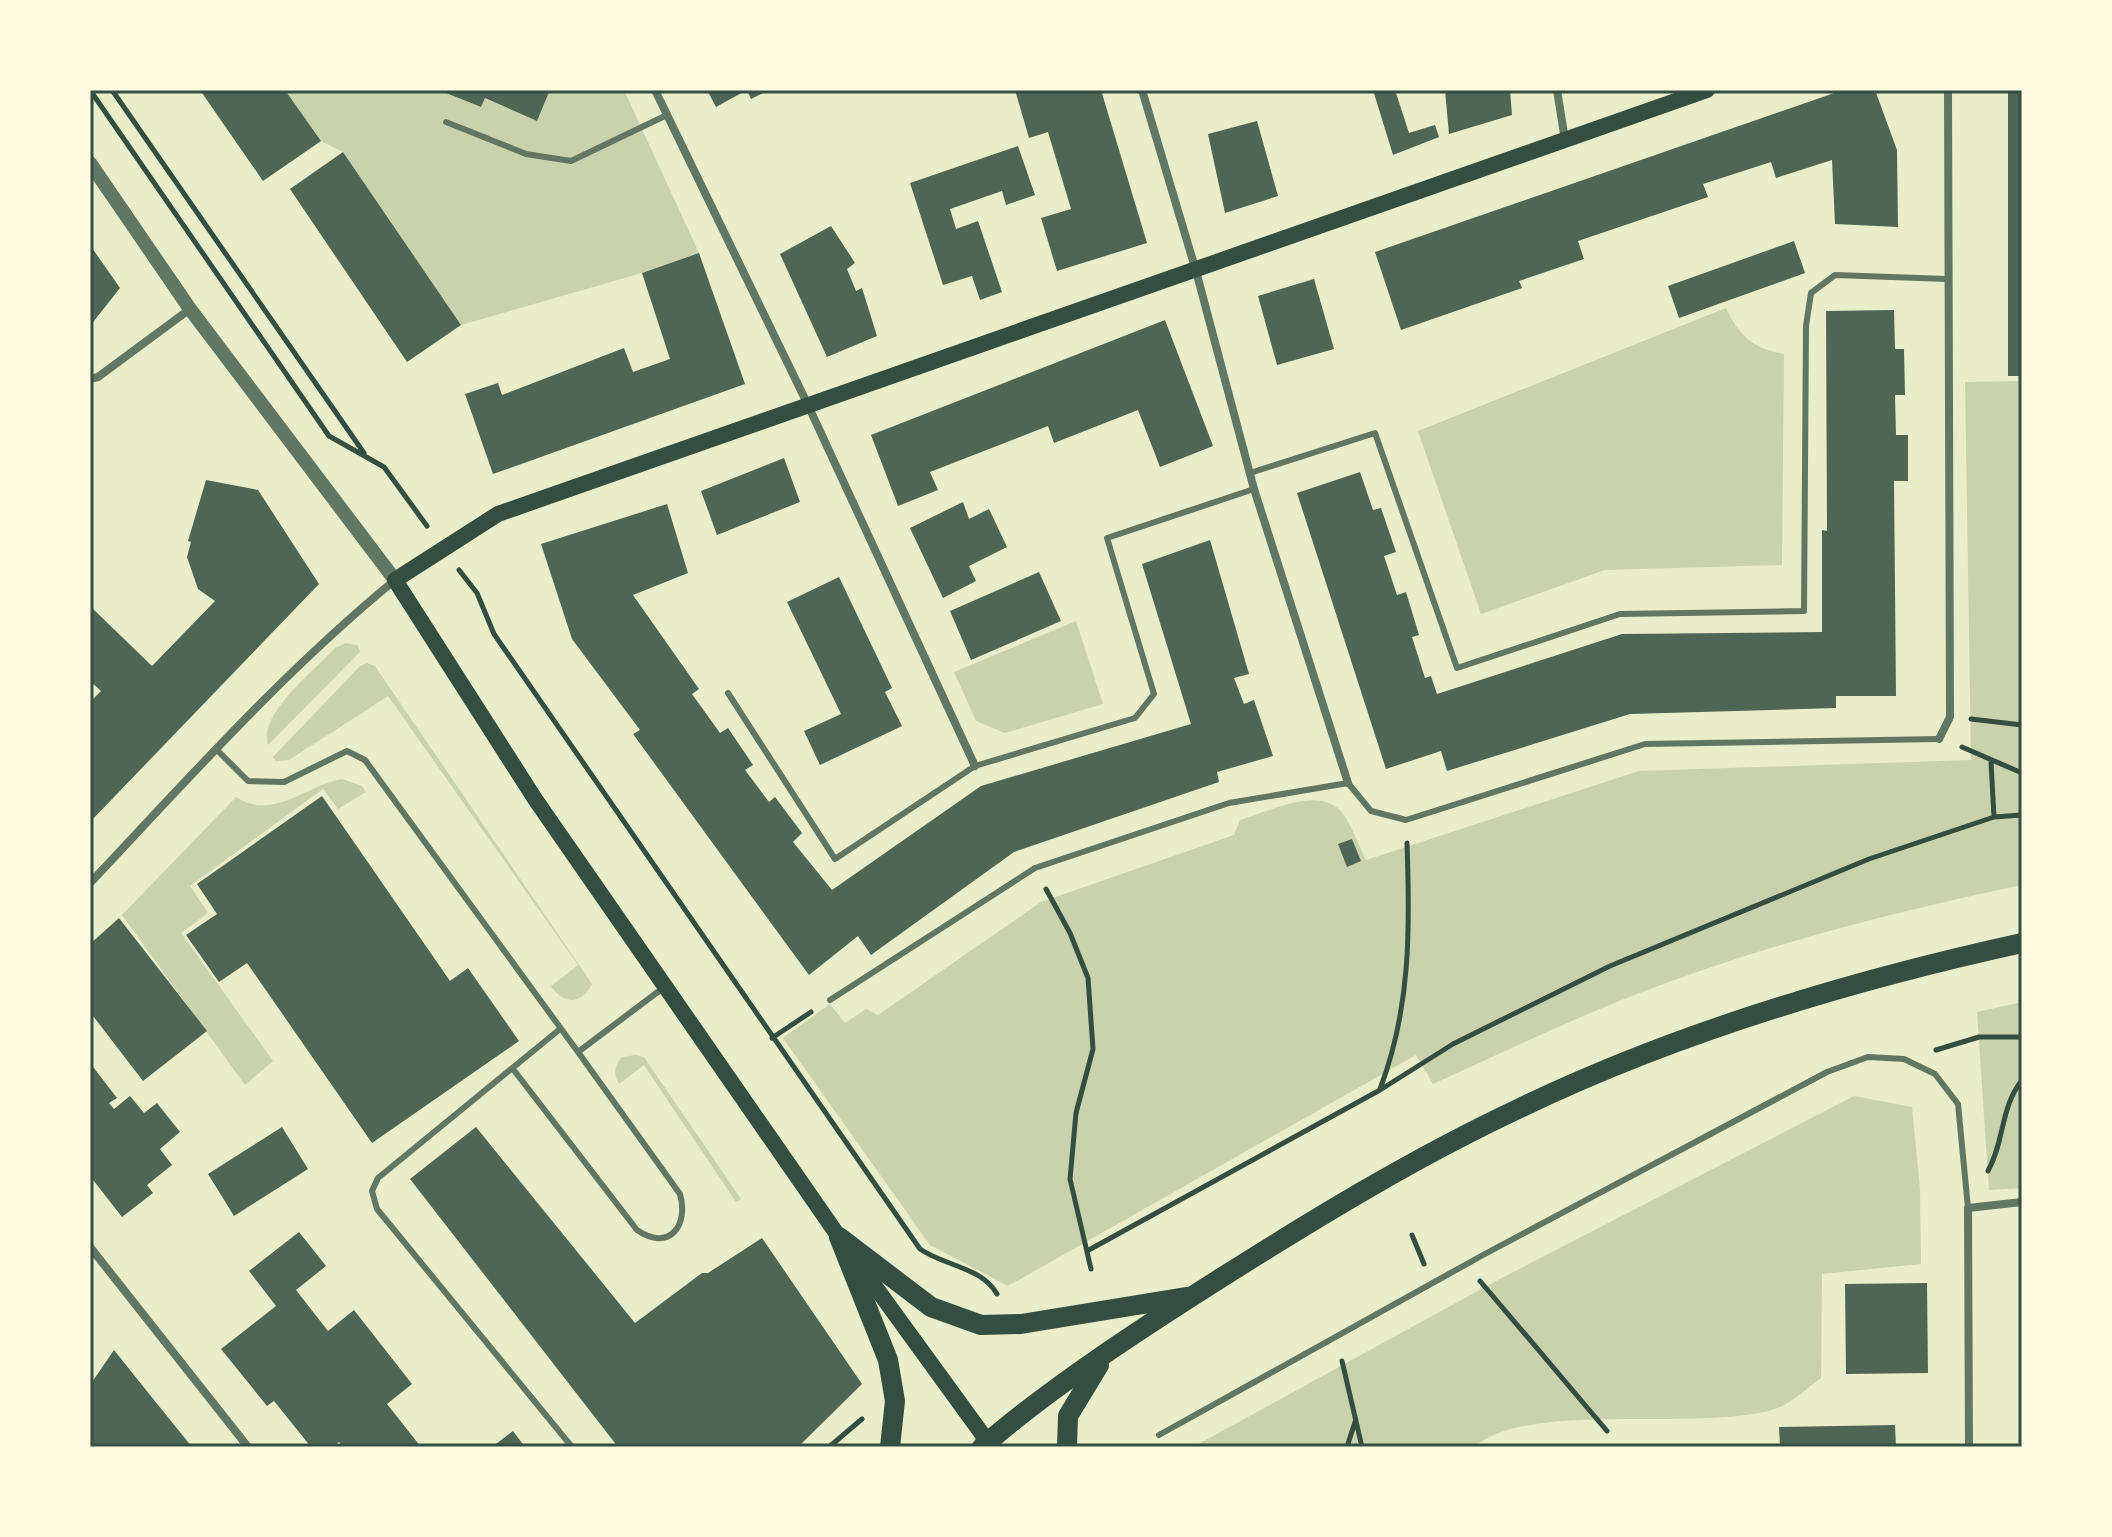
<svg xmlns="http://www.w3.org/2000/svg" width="2112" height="1537" viewBox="0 0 2112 1537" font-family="Montserrat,sans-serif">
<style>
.green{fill:#cad2ad}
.building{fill:#4f6655}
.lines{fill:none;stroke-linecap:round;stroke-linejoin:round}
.path{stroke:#344e41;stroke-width:5}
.service{stroke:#617663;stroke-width:6}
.minor{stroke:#617663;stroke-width:8}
.tertiary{stroke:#617663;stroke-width:14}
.secondary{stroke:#344e41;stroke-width:16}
.primary{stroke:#344e41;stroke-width:20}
.neatline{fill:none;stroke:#344e41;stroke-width:3}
</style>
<rect width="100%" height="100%" fill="#e9edc9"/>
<!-- green -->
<path class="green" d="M285 90H447V93L480 107 485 98 537 121 550 90H624L699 253 642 273 461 325 343 152 321 141Z
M1726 308C1740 337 1752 348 1784 354L1782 565 1605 570 1481 614 1418 431Z
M2022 381V885C1903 910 1783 940 1669 982 1588 1011 1511 1049 1433 1084L1416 1055 1008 1286 930 1245 783 1038 830 1004 845 1023 866 1009 878 1015 1041 902 1234 835 1240 820C1269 812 1322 783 1344 815 1353 829 1359 846 1366 860L1639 771 1971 760 1965 382Z
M1076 621 1103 704 1005 733 976 721 954 672Z
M346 643 357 645 360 652 268 745C258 714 315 670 335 648Z
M367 663 375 666 592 984C581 1006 563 1004 551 986L578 965 388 696 289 760 276 761 273 757 360 666Z
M342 779 362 786 366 792 338 809 323 789 190 886 208 913 181 933 273 1061 245 1085 122 915 236 797C273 821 305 786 342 779Z
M2022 1002V1188L1989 1190 1977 1012Z
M636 1055 644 1057 741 1199 736 1202 644 1065 619 1084C613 1074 614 1066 622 1057Z
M1854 1096 1912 1107 1920 1189 1921 1264 1822 1274 1821 1378C1807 1388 1791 1404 1775 1409 1697 1433 1531 1399 1474 1447H1193L1496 1281Z"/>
<!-- building -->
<path class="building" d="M200 90H285L321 141 263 181Z
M447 90H550L537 121 485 98 481 107 446 93Z
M707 90H769L751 99 747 90 716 107Z
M1015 90H1101L1147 243 1057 271 1041 218 1071 209 1048 132 1029 138Z
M1373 90H1395L1409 133 1435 125 1439 137 1393 155Z
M1445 90H1510L1512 115 1449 134Z
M1843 90H1875L1897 150 1898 227 1835 224 1832 160 1776 178 1771 162 1703 184 1708 197 1578 241 1584 259 1519 281 1522 288 1401 330 1375 252Z
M2008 90H2022V376H2008Z
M1257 121 1278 196 1225 213 1208 134Z
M1018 146 1035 195 1006 205 1002 191 950 209 956 229 978 221 1002 292 980 300 972 276 943 285 910 183Z
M343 152 461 325 407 362 290 189Z
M831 226 855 263 847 269 856 291 862 288 877 336 827 357 780 254Z
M1794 241 1805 273 1679 318 1668 286Z
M90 245 120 288 90 326Z
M699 253 745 384 493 474 465 394 498 383 502 395 624 348 633 372 670 359 642 273Z
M1314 279 1334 349 1277 365 1258 296Z
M1894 310 1895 349H1904L1905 395H1895L1896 435H1908V481H1894L1896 696H1836V708L1630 714 1447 771 1441 751 1386 769 1297 493 1360 472 1373 510 1381 508 1396 552 1384 556 1397 595 1406 592 1419 635 1412 637 1425 678 1431 676 1437 694 1622 634 1822 632V530L1827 531 1826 311Z
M1165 320 1213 446 1160 467 1138 410 1054 443 1048 426 930 472 938 490 898 506 871 435Z
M784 458 800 502 717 535 701 491Z
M206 480 258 490 319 584 90 822V702L101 691 90 681V606L152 666 215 601 198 589 187 557 191 542 188 541Z
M963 502 969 519 989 509 1007 547 969 566 976 581 943 598 910 528Z
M667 504 688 573 633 595 699 689 692 694 720 733 728 728 753 765 745 770 769 802 775 797 802 833 793 842 832 890 981 786 1191 724 1142 564 1210 540 1249 674 1234 678 1244 704 1254 700 1273 756 1217 772 1219 782 1014 852 871 955 858 936 809 975 633 734 640 730 572 639 541 544Z
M1039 572 1061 621 971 660 950 611Z
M839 577 892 688 885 692 902 726 820 765 804 731 841 714 787 602Z
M322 796 450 981 468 968 519 1041 372 1143 247 963 219 982 186 935 217 914 197 884Z
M1352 839 1361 861 1347 867 1338 844Z
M119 918 207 1031 143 1081 90 1012V944Z
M90 1063 117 1098 109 1103 114 1109 130 1096 144 1113 157 1103 180 1132 160 1149 172 1165 147 1185 153 1193 122 1217 90 1176Z
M282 1127 308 1169 234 1216 208 1174Z
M476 1127 635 1323 702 1273H708L762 1238 862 1384 798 1447H618L410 1179Z
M299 1232 326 1266 296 1290 328 1331 354 1310 412 1384 387 1404 421 1447H343L339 1442 332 1447H311L274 1401 267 1406 221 1349 276 1306 249 1271Z
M1927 1283 1928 1373 1846 1374 1845 1284Z
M114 1350 150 1395 192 1447H90V1385Z
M1895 1425 1896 1447H1780L1779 1427Z
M513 1431 525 1447H492Z"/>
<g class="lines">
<!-- path -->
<path class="path" d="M90 90 329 436 384 467 427 526
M112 90 364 453
M459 570 477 593 494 634 920 1249C944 1266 982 1267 997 1294
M1971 719 2022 725
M1962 747 2022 773
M1991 762 1994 817
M1046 889 1070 933 1088 978 1093 1049 1076 1113 1070 1179 1091 1269
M772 1038 811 1012
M1936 1050 1979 1037H2022
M1380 1089C1411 1008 1410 927 1407 843
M1988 1171C2005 1140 2000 1108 2022 1080
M1412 1235 1424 1264
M1087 1251 1380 1090 1453 1044 1610 966 1869 859 1994 817 2022 815
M1480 1281 1607 1431
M1342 1361 1362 1447
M829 1447 862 1419
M1347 1447 1355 1422"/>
<!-- service -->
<path class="service" d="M446 122 526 154 571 161 667 115
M1250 473 1375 433 1457 668 1620 614 1804 611 1806 326 1811 293 1835 275 1947 279
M728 693 835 859 975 766 1135 718 1154 694 1107 538 1254 489
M216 749 248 781 284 782 347 751 365 760 578 1052 663 988
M830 1000 1035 868 1229 803 1348 783 1371 811 1406 820 1645 744 1939 739
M560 1029 378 1178 372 1191 377 1209 572 1447
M513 1069 637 1230C669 1252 689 1226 680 1194L578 1052
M1159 1435 1483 1255 1827 1072 1868 1057 1904 1059 1935 1074 1958 1104 1968 1208"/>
<!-- minor -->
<path class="minor" d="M655 90 807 403 975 766
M1142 90 1196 271 1254 489 1348 783
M1557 90 1565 140
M90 379 98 377 190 309
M1939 739 1950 717 1948 90
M90 883C188 779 284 671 395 580
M90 1247 248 1447
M1969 1447 1968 1208 2022 1202"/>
<!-- tertiary -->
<path class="tertiary" d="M90 163 190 309 395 580"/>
<!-- secondary -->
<path class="secondary" d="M988 1442 839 1237 535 799 395 580 498 514 1707 90"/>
<!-- primary -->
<path class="primary" d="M839 1237 931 1307 981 1325 1021 1324 1186 1297
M839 1237 888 1360 895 1401 890 1447
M982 1447C1052 1386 1145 1326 1224 1276 1319 1216 1416 1157 1518 1109 1677 1032 1849 981 2022 943
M1067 1447 1068 1416 1099 1365"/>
</g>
<!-- border -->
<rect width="2112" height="1537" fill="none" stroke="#fefae0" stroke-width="184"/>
<rect x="92" y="92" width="1928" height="1353" class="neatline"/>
</svg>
